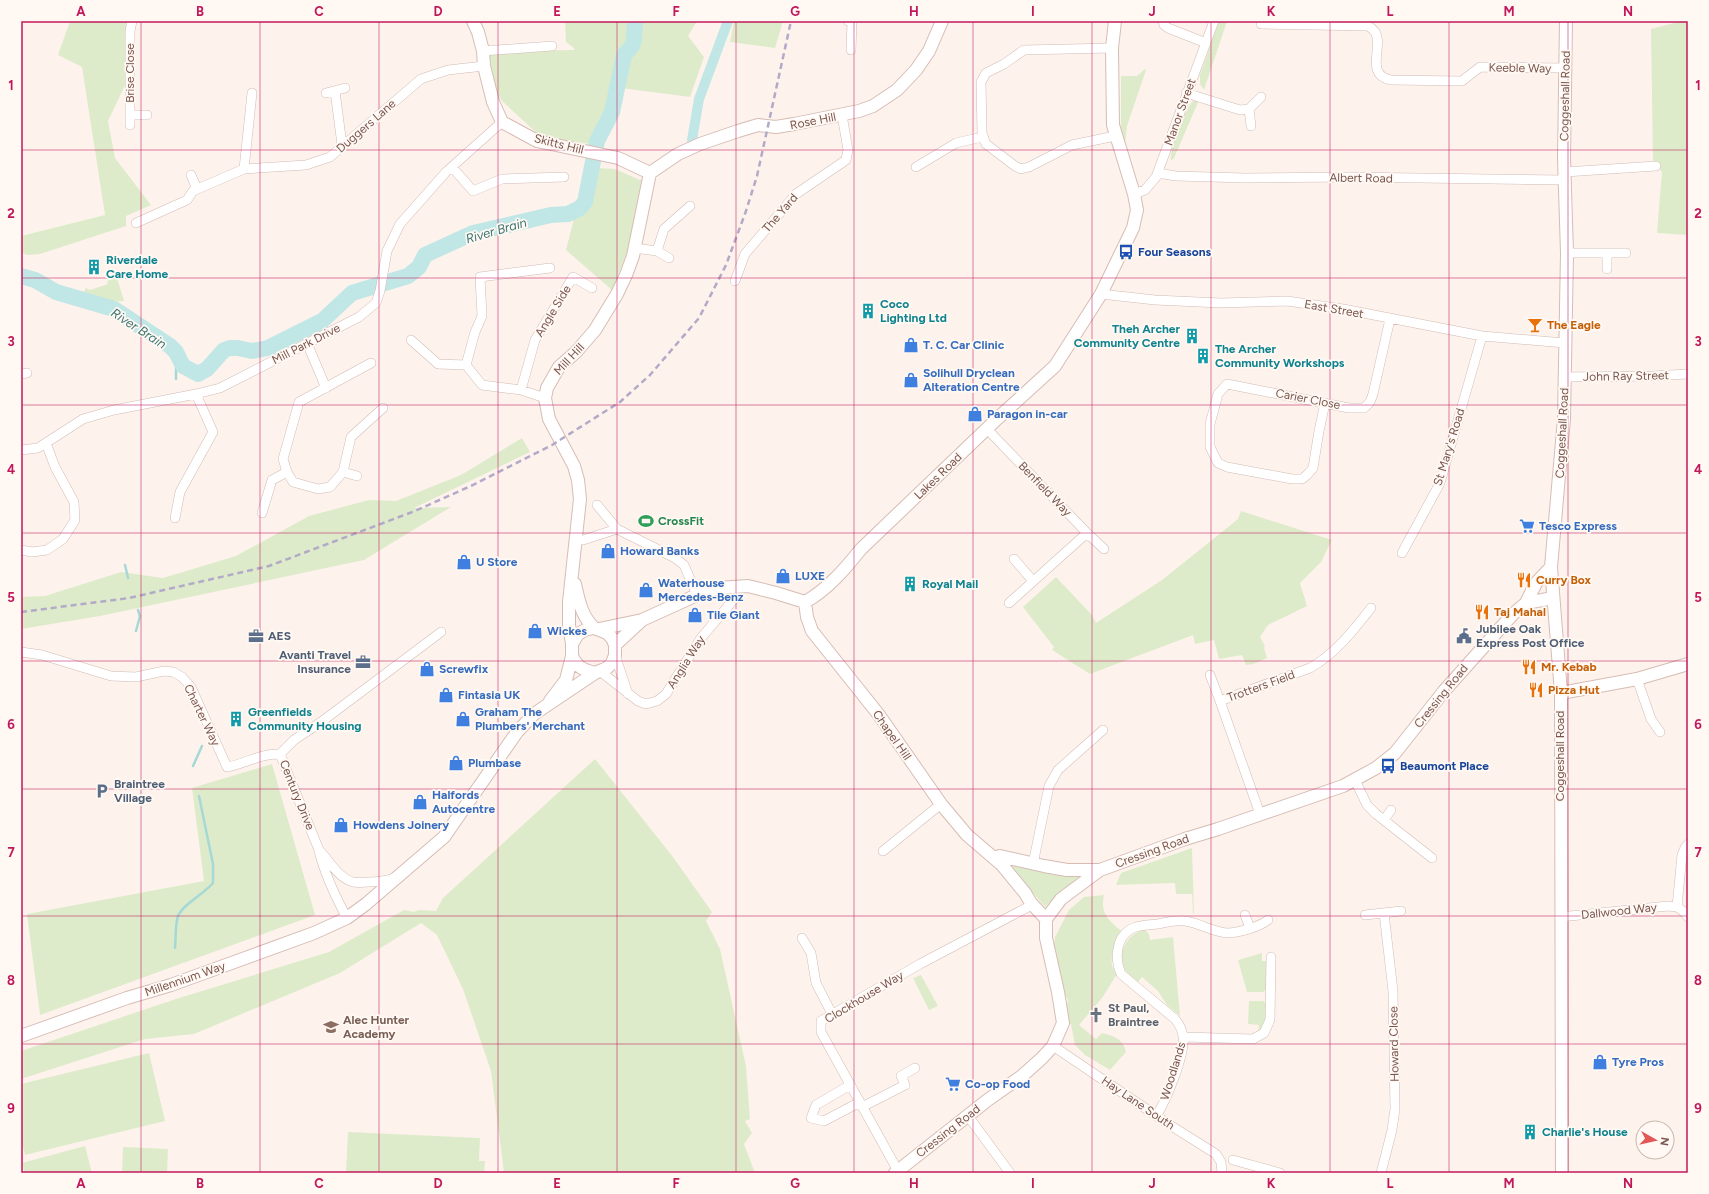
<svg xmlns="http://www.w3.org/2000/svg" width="1709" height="1194" viewBox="0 0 1709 1194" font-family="Figtree,sans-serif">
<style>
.green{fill:#deebca}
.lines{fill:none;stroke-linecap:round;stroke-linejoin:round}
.stream{stroke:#a6d9d6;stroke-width:2.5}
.canal{stroke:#c0e7e5;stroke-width:10}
.river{stroke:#c0e7e5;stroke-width:16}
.street-casing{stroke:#d2bbb4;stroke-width:10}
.secondary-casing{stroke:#d7bcb4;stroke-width:14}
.street{stroke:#fff;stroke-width:9}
.secondary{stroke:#fff;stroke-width:12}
.rail{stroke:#b3a9c8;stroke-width:2.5;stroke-dasharray:6 4;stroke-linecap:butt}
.grid{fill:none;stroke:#c2185b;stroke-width:1;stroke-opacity:0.55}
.labels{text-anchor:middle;stroke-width:3.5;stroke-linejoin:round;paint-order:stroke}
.street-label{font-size:12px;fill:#79554e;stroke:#fff8f3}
.transit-label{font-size:12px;font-weight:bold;fill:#164399;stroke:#fff8f3;text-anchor:start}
.culture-label{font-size:12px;font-weight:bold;fill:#0d838f;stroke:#fff8f3;text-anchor:start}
.food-label{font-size:12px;font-weight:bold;fill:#c56008;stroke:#fff8f3;text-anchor:start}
.shop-label{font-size:12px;font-weight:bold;fill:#366cbe;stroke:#fff8f3;text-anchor:start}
.leisure-label{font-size:12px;font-weight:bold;fill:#27864d;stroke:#fff8f3;text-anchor:start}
.service-label{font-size:12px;font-weight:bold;fill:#4e5e75;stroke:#fff8f3;text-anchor:start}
.worship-label{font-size:12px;font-weight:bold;fill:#5b616d;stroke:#fff8f3;text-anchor:start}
.education-label{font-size:12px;font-weight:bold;fill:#785e54;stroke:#fff8f3;text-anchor:start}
.water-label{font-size:13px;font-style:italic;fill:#3e7674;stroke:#fff8f3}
.neatline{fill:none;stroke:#c2185b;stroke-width:1.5}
.grid-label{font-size:13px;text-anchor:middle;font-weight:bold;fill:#c2185b}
</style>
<rect width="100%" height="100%" fill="#fdf3ec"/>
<!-- green -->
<path class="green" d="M70 21H126L128 79 108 121 115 158 151 205 126 216V226L40 254 27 255 21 252V236L105 215 82 67 58 55Z
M565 21H697L688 36 704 57 690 97 613 87 611 96 590 144 541 137 501 100 496 89 489 54 517 51 573 50 575 49 566 42Z
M734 21H783L775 48 730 42Z
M1219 21H1227L1204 90 1200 84V75Z
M1682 21H1688V235L1657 233 1662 172 1653 161 1651 29Z
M1145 69 1146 70 1127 126 1125 145 1121 133V76H1137Z
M1199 100 1174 158 1171 161C1168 153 1186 107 1193 101Z
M598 168 615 169 640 180 650 173 629 247 612 290 566 250 576 211 592 200Z
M117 278 124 301C110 303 95 301 83 293L86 288 90 290 108 284 107 281Z
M522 438 530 452 414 508 451 507 364 560 100 616 21 629V597L45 596 121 572 163 578 236 556 309 516 369 500 396 501 461 475Z
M1241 511 1332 540 1321 562 1300 583 1307 606 1268 625 1260 637 1265 646 1264 648 1267 658C1260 661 1254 665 1246 665L1242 655 1219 659 1214 640 1195 644 1193 635 1090 674 1052 650 1054 647 1023 607 1056 577 1092 615 1096 623 1162 580 1202 548 1238 519Z
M595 759 673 857 712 912 706 921 720 949 746 1066 750 1119 745 1121 752 1133 744 1144 755 1173H504L491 1071 463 989 437 935 421 923 340 973 194 1034 145 1039 21 1079V1051L176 999 329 952 404 910 414 912 419 910 436 911 443 898Z
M272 764 315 915 40 1015 27 914 204 881 192 788Z
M1192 848 1194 914H1193L1192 894H1176L1175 883 1116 885 1121 873Z
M1012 864 1020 867 1087 875V877L1058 894 1045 907 1014 871Z
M1104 895C1100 914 1108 919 1121 931 1116 939 1110 956 1112 966 1113 969 1116 972 1117 974L1102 998 1079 1025 1096 1039 1102 1033C1113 1036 1123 1038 1126 1052L1110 1070 1085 1055 1075 1045 1071 1024 1065 1023V1015L1068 1000 1063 991 1053 953 1055 937 1069 910 1084 897Z
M1145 930 1149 934 1150 940 1173 937 1180 1016 1167 1005 1158 991 1142 977 1138 982C1132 977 1126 973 1123 966 1118 950 1129 932 1145 930Z
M1262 953V961H1269L1267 988 1263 992H1247L1238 960Z
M921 975 938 1006 929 1010 913 978Z
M1249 1001H1263L1267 1005 1266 1023 1258 1032 1259 1025 1248 1024Z
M149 1053 165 1121 25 1155 21 1139V1084Z
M348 1132 480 1138 479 1161H485L484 1173H346Z
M85 1146 92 1173H25L22 1163Z
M123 1147 168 1149 167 1173H122Z"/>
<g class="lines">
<!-- stream -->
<path class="stream" d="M170 346 176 361V379
M125 565 128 578
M136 631 140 616 138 610
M193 766 202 746
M175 948C176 938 175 925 178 916 183 904 204 894 213 883V864L199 796"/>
<!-- canal -->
<path class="canal" d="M692 140 699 99 728 21"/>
<!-- river -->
<path class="river" d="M21 276 35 280 56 292 114 309 170 346 176 352 183 366 198 374 207 369 224 350 230 348H238L252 351 268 348 322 321 352 293 408 276 419 267 425 255 473 233 551 215 568 214 580 208 585 202 597 141 612 112 624 55 632 46 634 40 635 21"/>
<!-- street casing -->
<g class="street-casing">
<path id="street" d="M848 21 852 22 851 50
M1163 21 1164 25 1168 28 1206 43
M1261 24 1368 26C1370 27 1373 29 1375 32 1384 46 1364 75 1391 80L1462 81 1480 67 1564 68
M1112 48 1024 50 1004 64 986 73 981 82 982 133 986 144 1015 166 1021 169 1029 167 1072 145 1115 136
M483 51 552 46
M335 91 342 145
M326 93 345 88
M1186 93 1240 110 1249 109 1261 97
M1249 109 1251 126
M130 115H147
M130 125V31L132 21
M452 167 473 191 502 179 564 177
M916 167 956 143 982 137
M244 169 252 93
M1565 172 1656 166
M1158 173 1176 176 1245 178 1348 177 1565 180
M191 175 197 189
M1134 194 1145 190 1156 177 1214 21
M136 223 187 200 193 191 244 169 306 165 330 157 421 79 448 70 484 66
M634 248 657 251 664 229 690 206
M657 251 669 258
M1567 253H1626
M1607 253V269
M735 281 745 254 796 194 846 160 848 150 842 115
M1101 294 1155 300 1221 303 1287 301 1343 309 1482 336 1565 343
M411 340 438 364 466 365 482 385 521 390 545 398
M307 343 326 388
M371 363 299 402 283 459 287 472 293 482 318 489 330 487 343 472 351 437 383 408
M466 365 475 332 482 316 480 277 550 268
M21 374 27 373
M1564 377 1652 376 1688 374
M521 390 535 340 573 277 592 288
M1325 403 1319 431 1313 468 1307 475 1302 479H1292L1227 467 1218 463 1210 447V424L1218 394 1227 384 1349 408H1364L1370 402 1373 394 1390 319
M987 429 1087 533 1104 549
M21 450 38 448 83 419 114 410 196 394 220 388 359 317 376 303 380 291 387 251 400 224 446 172 502 122
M343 472 357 476
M597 505 617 529 675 558 684 565 697 595
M262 513 272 480 287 472
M175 518 180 492 213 432 196 394
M583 540 617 529
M21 550 32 552 47 550 63 539 75 520 74 502 55 467 46 443
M1402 553 1440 483 1482 336
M1014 559 1033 581
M1009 603 1087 533
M21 652 42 655 111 676 136 677 164 671 173 672 182 677 191 687 227 767C245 764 261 753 280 754
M615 655 628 694
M601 672 638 701 646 704 657 701 666 694 701 638 735 598
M1210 675 1220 701
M1637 679 1651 719 1660 732
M280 754 294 740 321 722 441 632
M280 754 319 850C329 860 338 878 353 882 358 883 364 882 369 882 378 882 385 881 394 878
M1355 780 1367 805 1376 814 1432 858
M1260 814 1220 701 1310 668C1335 654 1353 631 1371 608
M1384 820 1391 810
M1688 844 1685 848 1682 855 1677 907 1683 911 1688 917
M319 851C325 875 335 896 347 918
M883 851 941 804
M1033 864 1049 786 1058 770 1103 730
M1245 915 1250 928
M1365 915 1401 911
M1560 917 1668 906 1677 907
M802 938 811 953 816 983 832 1014
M1184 1037 1253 1039 1264 1033 1270 1020 1271 957
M1053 1046 1173 1127 1216 1154 1221 1162 1222 1173
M850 1085 816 1105 811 1118 824 1121 860 1102
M862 1107 905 1085 901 1076 915 1068
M1157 1115C1166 1100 1186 1053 1183 1036 1182 1029 1179 1024 1175 1019L1121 974C1115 960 1115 938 1131 929 1138 925 1149 925 1158 924 1167 922 1176 920 1185 921 1200 923 1212 932 1227 933 1238 933 1259 927 1268 920
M968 1116 1010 1173
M1233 1160 1280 1173
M898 1171 821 1032V1021L920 964 1028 907 1031 903
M1381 1173 1392 1130 1395 1109 1393 991 1384 913"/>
</g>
<!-- secondary casing -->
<g class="secondary-casing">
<path id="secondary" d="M473 21 478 32 483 51 484 66 493 102 502 122 537 141 618 158 650 173
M650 173 678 154 700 144 738 131 758 125 776 127 794 124 859 111 873 106 897 90 916 70 929 51 942 21
M575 584C579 601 581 615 594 628
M805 602 807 617 812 631 879 715 941 804 967 835 1002 865 1025 893 1031 903 1046 919
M1526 603 1536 583 1551 567
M599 629 642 620 697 595 718 588 748 586 776 593 805 602C827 590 845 569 861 549L998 418 1055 366 1101 294 1133 228 1137 210 1134 194 1113 125 1112 48 1115 21
M572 644 569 625V602L580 499 578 480 574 466 549 419 545 398 547 388 559 367 576 352 595 330 617 294 626 275 633 256 650 173
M615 645 642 620
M572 656C577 667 583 670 595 673
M1561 693 1637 679 1688 664
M994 858 1000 856 1044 866 1067 870H1100
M21 1036 127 998 171 985 314 933 347 918 366 904 444 837 517 732 534 714 595 673 607 668 612 663 615 655V645L612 638 607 633 594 628 587 629 578 634 572 644V656L566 680 550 701
M895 1173 989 1099 1022 1076 1042 1058 1053 1046 1063 1023 1058 992 1046 938V919L1061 899 1100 870 1185 839 1218 829 1343 786 1376 768 1395 753 1444 691 1513 614 1526 603 1553 598
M1562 1173 1561 693 1551 567 1564 419 1567 253 1564 158 1566 21"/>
</g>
<!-- street -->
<use href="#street" class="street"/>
<!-- secondary -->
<use href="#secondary" class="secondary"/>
<!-- rail -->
<path class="rail" d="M21 612 129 598 269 566 415 511 473 485 552 445 620 402 650 375 699 318 726 265 746 211 757 176 791 21"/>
</g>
<!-- grid -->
<path class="grid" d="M141 21V1173M260 21V1173M379 21V1173M498 21V1173M617 21V1173M736 21V1173M854 21V1173M973 21V1173M1092 21V1173M1211 21V1173M1330 21V1173M1449 21V1173M1568 21V1173M21 150H1688M21 278H1688M21 405H1688M21 533H1688M21 661H1688M21 789H1688M21 916H1688M21 1044H1688"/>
<!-- icons -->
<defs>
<g id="bus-bare" transform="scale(1.2)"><path d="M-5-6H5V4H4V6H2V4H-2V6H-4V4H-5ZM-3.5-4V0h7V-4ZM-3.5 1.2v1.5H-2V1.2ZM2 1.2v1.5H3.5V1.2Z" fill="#1a4fb4" stroke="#fff8f3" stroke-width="2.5" paint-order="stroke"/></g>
<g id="building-bare" transform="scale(1.2)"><path d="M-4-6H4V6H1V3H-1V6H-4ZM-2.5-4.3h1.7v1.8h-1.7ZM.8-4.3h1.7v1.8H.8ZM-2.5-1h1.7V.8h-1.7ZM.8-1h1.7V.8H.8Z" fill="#0f9aa8" stroke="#fff8f3" stroke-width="2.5" paint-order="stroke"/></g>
<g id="bar-bare" transform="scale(1.2)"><path d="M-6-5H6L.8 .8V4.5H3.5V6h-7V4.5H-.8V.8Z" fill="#e8710a" stroke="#fff8f3" stroke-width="2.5" paint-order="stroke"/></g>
<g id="shop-bare" transform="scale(1.2)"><path d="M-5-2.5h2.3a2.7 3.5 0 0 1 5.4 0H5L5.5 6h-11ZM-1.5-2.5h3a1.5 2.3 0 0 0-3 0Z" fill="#3f7fe0" stroke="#fff8f3" stroke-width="2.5" paint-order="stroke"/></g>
<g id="stadium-bare" transform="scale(1.2)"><path d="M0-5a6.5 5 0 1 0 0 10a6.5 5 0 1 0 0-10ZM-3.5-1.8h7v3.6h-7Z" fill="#2e9e5b" stroke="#fff8f3" stroke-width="2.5" paint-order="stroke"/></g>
<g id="supermarket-bare" transform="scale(1.2)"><path d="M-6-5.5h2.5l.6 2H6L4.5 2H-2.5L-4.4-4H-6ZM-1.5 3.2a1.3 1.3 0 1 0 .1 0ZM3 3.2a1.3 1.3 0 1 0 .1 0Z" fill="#3f7fe0" stroke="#fff8f3" stroke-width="2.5" paint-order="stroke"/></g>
<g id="restaurant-bare" transform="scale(1.2)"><path d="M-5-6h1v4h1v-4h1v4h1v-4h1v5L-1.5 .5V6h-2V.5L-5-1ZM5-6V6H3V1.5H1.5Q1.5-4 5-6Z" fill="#e8710a" stroke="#fff8f3" stroke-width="2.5" paint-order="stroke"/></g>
<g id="office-bare" transform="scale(1.2)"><path d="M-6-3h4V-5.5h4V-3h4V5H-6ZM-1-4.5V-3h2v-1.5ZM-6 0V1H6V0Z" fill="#5c6f8a" stroke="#fff8f3" stroke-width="2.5" paint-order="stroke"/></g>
<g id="civic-bare" transform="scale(1.2)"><path d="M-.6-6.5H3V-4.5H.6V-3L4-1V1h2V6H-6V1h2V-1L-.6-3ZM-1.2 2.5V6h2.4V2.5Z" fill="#5c6f8a" stroke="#fff8f3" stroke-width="2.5" paint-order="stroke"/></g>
<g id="parking-bare" transform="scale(1.2)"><path d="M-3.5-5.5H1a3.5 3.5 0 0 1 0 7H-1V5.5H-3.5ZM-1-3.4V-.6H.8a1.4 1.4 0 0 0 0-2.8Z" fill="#5c6f8a" stroke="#fff8f3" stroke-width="2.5" paint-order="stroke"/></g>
<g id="church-bare" transform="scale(1.2)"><path d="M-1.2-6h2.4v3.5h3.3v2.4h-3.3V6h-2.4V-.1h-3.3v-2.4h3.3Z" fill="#6b7280" stroke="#fff8f3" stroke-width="2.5" paint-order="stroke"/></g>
<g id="school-bare" transform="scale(1.2)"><path d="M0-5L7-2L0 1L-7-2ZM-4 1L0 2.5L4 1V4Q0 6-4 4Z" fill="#8d6e63" stroke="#fff8f3" stroke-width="2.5" paint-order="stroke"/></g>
</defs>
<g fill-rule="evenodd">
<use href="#bus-bare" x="1126" y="252"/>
<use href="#building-bare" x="94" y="267"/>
<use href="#building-bare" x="868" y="311"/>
<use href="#bar-bare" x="1535" y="325"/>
<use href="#building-bare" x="1192" y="336"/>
<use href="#shop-bare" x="911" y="345"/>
<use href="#building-bare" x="1203" y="356"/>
<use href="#shop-bare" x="911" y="380"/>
<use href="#shop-bare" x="975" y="414"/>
<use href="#stadium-bare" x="646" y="521"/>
<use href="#supermarket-bare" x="1527" y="526"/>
<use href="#shop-bare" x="608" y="551"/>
<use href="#shop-bare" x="464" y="562"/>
<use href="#shop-bare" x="783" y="576"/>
<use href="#restaurant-bare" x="1524" y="580"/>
<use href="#building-bare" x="910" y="584"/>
<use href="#shop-bare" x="646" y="590"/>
<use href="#restaurant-bare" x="1482" y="612"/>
<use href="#shop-bare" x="695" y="615"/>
<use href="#shop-bare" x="535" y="631"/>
<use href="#office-bare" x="256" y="636"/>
<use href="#civic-bare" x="1464" y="636"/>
<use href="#office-bare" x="363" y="662"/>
<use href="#restaurant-bare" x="1529" y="667"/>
<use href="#shop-bare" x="427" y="669"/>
<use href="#restaurant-bare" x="1536" y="690"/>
<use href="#shop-bare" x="446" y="695"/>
<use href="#building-bare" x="236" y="719"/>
<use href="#shop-bare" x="463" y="719"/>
<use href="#shop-bare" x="456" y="763"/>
<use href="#bus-bare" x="1388" y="766"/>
<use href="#parking-bare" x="102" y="791"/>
<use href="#shop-bare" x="420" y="802"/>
<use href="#shop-bare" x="341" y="825"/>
<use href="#church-bare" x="1096" y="1015"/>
<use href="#school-bare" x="331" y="1027"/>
<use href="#shop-bare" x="1600" y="1062"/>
<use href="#supermarket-bare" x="953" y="1084"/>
<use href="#building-bare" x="1530" y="1132"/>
</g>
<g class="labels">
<!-- street labels -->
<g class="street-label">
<text transform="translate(1520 68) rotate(1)" y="4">Keeble Way</text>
<text transform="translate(130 73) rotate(-90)" y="4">Brise Close</text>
<text transform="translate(1565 96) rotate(-89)" y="4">Coggeshall Road</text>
<text transform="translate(1180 112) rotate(-70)" y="4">Manor Street</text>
<text transform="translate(813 121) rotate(-11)" y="4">Rose Hill</text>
<text transform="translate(366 126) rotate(-41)" y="4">Duggers Lane</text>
<text transform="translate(559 144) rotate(14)" y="4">Skitts Hill</text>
<text transform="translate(1361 178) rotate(1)" y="4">Albert Road</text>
<text transform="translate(780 213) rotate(-49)" y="4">The Yard</text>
<text transform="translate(1334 309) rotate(10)" y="4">East Street</text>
<text transform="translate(553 311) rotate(-59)" y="4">Angle Side</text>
<text transform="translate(306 344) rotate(-27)" y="4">Mill Park Drive</text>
<text transform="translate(569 359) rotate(-47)" y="4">Mill Hill</text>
<text transform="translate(1626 376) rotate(-1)" y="4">John Ray Street</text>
<text transform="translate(1308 399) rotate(11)" y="4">Carier Close</text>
<text transform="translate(1562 433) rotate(-87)" y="4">Coggeshall Road</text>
<text transform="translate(1449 447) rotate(-73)" y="4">St Mary's Road</text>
<text transform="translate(938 476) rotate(-44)" y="4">Lakes Road</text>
<text transform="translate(1045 489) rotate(46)" y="4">Benfield Way</text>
<text transform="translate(686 662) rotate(-58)" y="4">Anglia Way</text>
<text transform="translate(1261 686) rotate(-20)" y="4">Trotters Field</text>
<text transform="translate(1441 696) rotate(-51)" y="4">Cressing Road</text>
<text transform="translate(202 715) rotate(64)" y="4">Charter Way</text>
<text transform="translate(892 735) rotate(55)" y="4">Chapel Hill</text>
<text transform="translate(1560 756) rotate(-90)" y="4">Coggeshall Road</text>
<text transform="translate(297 795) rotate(68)" y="4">Century Drive</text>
<text transform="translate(1152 851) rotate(-20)" y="4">Cressing Road</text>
<text transform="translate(1619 911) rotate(-6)" y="4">Dallwood Way</text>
<text transform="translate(185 979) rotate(-19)" y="4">Millennium Way</text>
<text transform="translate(864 997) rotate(-31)" y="4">Clockhouse Way</text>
<text transform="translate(1394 1044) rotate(-91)" y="4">Howard Close</text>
<text transform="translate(1173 1071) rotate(-73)" y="4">Woodlands</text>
<text transform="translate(1138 1103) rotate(34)" y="4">Hay Lane South</text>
<text transform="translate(948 1131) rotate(-38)" y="4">Cressing Road</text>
</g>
<!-- transit labels -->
<g class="transit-label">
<text x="1138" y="256">Four Seasons</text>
<text x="1400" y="770">Beaumont Place</text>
</g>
<!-- culture labels -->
<g class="culture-label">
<text x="106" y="264">Riverdale<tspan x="106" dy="14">Care Home</tspan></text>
<text x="880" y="308">Coco<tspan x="880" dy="14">Lighting Ltd</tspan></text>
<text x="1180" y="333" text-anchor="end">Theh Archer<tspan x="1180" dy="14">Community Centre</tspan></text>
<text x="1215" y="353">The Archer<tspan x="1215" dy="14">Community Workshops</tspan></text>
<text x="922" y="588">Royal Mail</text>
<text x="248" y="716">Greenfields<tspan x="248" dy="14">Community Housing</tspan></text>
<text x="1542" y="1136">Charlie's House</text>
</g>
<!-- food labels -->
<g class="food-label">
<text x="1547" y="329">The Eagle</text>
<text x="1536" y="584">Curry Box</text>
<text x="1494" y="616">Taj Mahal</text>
<text x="1541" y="671">Mr. Kebab</text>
<text x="1548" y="694">Pizza Hut</text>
</g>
<!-- shop labels -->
<g class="shop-label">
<text x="923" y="349">T. C. Car Clinic</text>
<text x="923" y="377">Solihull Dryclean<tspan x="923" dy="14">Alteration Centre</tspan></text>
<text x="987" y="418">Paragon in-car</text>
<text x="1539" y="530">Tesco Express</text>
<text x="620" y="555">Howard Banks</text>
<text x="476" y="566">U Store</text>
<text x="795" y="580">LUXE</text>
<text x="658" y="587">Waterhouse<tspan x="658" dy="14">Mercedes-Benz</tspan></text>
<text x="707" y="619">Tile Giant</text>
<text x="547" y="635">Wickes</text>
<text x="439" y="673">Screwfix</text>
<text x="458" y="699">Fintasia UK</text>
<text x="475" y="716">Graham The<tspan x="475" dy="14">Plumbers' Merchant</tspan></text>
<text x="468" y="767">Plumbase</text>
<text x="432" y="799">Halfords<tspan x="432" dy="14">Autocentre</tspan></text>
<text x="353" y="829">Howdens Joinery</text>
<text x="1612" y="1066">Tyre Pros</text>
<text x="965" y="1088">Co-op Food</text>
</g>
<!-- leisure labels -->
<g class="leisure-label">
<text x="658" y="525">CrossFit</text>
</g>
<!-- service labels -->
<g class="service-label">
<text x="1476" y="633">Jubilee Oak<tspan x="1476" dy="14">Express Post Office</tspan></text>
<text x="268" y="640">AES</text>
<text x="351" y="659" text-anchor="end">Avanti Travel<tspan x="351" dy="14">Insurance</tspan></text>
<text x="114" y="788">Braintree<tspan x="114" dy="14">Village</tspan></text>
</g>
<!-- worship labels -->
<g class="worship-label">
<text x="1108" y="1012">St Paul,<tspan x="1108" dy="14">Braintree</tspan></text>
</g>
<!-- education labels -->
<g class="education-label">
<text x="343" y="1024">Alec Hunter<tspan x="343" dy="14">Academy</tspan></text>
</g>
<!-- water labels -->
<g class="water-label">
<text transform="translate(496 230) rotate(-16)" y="5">River Brain</text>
<text transform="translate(139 328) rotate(33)" y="5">River Brain</text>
</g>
</g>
<!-- border -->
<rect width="1709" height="1194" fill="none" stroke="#fff8f3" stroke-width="44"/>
<!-- north arrow -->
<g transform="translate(1655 1140) rotate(98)"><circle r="19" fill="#fff8f3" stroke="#c9b7b1"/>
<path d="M0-3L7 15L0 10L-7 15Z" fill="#e35855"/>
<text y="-6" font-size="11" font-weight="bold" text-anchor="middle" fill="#79554e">N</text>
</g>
<rect x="22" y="22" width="1665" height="1150" class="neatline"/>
<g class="grid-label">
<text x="81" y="16">A</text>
<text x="200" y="16">B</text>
<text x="319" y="16">C</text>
<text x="438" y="16">D</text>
<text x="557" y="16">E</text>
<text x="676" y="16">F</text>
<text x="795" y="16">G</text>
<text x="914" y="16">H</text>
<text x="1033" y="16">I</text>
<text x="1152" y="16">J</text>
<text x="1271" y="16">K</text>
<text x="1390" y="16">L</text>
<text x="1509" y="16">M</text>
<text x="1628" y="16">N</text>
<text x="11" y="90">1</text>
<text x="1698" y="90">1</text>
<text x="11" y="218">2</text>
<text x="1698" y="218">2</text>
<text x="11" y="346">3</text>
<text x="1698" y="346">3</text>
<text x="11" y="474">4</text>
<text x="1698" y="474">4</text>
<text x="11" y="602">5</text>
<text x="1698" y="602">5</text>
<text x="11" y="729">6</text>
<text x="1698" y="729">6</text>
<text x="11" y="857">7</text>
<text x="1698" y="857">7</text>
<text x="11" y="985">8</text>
<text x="1698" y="985">8</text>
<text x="11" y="1113">9</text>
<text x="1698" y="1113">9</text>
<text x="81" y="1188">A</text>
<text x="200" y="1188">B</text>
<text x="319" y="1188">C</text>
<text x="438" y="1188">D</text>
<text x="557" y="1188">E</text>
<text x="676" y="1188">F</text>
<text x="795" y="1188">G</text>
<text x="914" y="1188">H</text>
<text x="1033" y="1188">I</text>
<text x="1152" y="1188">J</text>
<text x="1271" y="1188">K</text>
<text x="1390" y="1188">L</text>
<text x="1509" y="1188">M</text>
<text x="1628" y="1188">N</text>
</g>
</svg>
